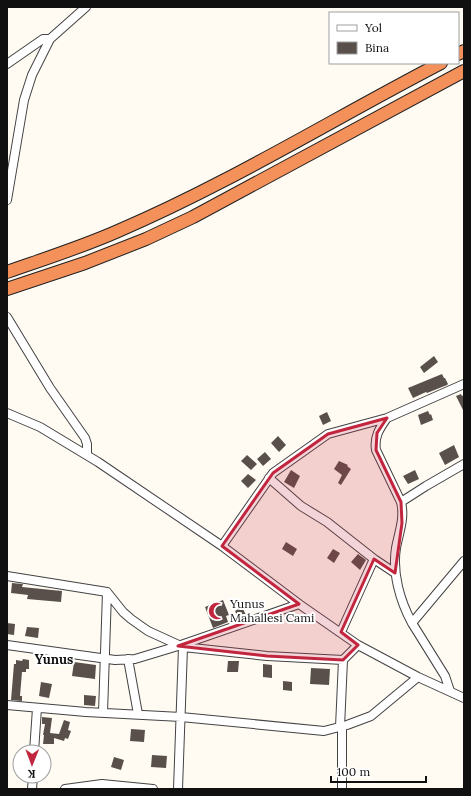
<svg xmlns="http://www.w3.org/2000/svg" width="471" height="796" viewBox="0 0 471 796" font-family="Lora,serif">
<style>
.building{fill:#59504c}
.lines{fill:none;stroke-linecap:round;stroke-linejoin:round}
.minor-casing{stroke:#434343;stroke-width:10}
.highway-casing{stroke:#212121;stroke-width:14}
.minor{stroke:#fff;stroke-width:8}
.highway{stroke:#f4915b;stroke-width:12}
.marked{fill:#c2263e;fill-opacity:0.2;stroke:#c2263e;stroke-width:3;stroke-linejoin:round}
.labels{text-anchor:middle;stroke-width:4;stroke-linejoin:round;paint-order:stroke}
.poi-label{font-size:12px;fill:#101010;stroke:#fff;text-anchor:start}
.neighbourhood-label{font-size:13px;font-weight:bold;fill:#101010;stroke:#fff}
</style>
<rect width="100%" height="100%" fill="#fffbf3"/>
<!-- building -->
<path class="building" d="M434 356 438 362 424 373 420 367Z
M442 374 444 378H445L448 384 447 385 427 393 426 392 413 398 408 388Z
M461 394 462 396 464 395V412L456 396Z
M428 411 430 415 431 414 433 420 421 425 418 415Z
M327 412 331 421 323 425 319 416Z
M278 436 286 445 279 452 271 443Z
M454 445 459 457 445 465 439 453Z
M265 452 271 459 263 466 257 459Z
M247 455 257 464 251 470 241 461Z
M339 461 348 465 347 466 351 469 341 485 338 483 342 475 334 469Z
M291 470 300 476 294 488 284 482Z
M415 470 419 479 408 484 403 476Z
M248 474 256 480 248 488 241 481Z
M286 542 297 549 293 556 282 549Z
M333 549 340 553 334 563 327 558Z
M358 554 366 560 360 570 351 562Z
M12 583 23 584 22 587 62 591 61 602 27 599 28 595 11 593Z
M223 600 229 615 226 616 228 622 213 628 205 607Z
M242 607 246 615 239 619 235 611Z
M7 623 15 624 14 635 7 634Z
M27 627 39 628 38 638 25 636Z
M23 659 29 660V669H26V672H22L20 696H22V701L11 700 14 664H16V660L22 661Z
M228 661H239L238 672H227Z
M74 662 96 665 95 679 72 676Z
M263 664 272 665V678L263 677Z
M311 668 330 669 329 685 310 684Z
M283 681 292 682V691L283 690Z
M41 682 52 684 49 698 39 696Z
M84 695 96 696 95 706 84 705Z
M42 717 52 718 50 733 59 734 64 720 70 722 68 730 71 731 68 739 65 738 64 741 54 738V744H43L44 735H43L45 724H42Z
M131 729 145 730 144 742 130 741Z
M152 755 167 756 166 768 151 767Z
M114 757 124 760 121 770 111 767Z"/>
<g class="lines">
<!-- minor casing -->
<g class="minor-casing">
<path id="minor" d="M7 64 43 39H50
M7 200 24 100 32 75 50 39 86 7
M7 317 50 388 85 438 87 444V455
M7 413 40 427 98 462 222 546 299 604 358 645 418 677 464 698
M387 418C379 429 374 437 376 450L401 502C405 518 399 532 396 548 392 573 400 601 412 623
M269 478 301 506 327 522 374 559 341 632
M401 502 426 486 464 464
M222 546 273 473 328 434 387 418 464 384
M374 559 395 573
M7 576 107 592 123 612 131 619 148 631 183 647 267 656 343 660
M7 645 115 660 135 659 178 646 299 604
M128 659 138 714
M450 691 445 676 412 623 464 561
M7 705 86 712 181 717 324 731 347 725 371 716 418 677
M103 713 107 592
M340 727 343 660 358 645
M34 752 37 708
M32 789 33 776
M65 789 102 784 153 789
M178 789 183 647
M342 789V727"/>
</g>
<!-- highway casing -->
<g class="highway-casing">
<path id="highway" d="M458 54 464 51
M7 272C44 259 82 247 118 231 230 183 333 119 441 63
M7 289 85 263 146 239 193 217 464 71"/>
</g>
<!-- minor -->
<use href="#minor" class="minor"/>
<!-- highway -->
<use href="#highway" class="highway"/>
</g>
<!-- marked area -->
<path class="marked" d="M387 418 377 433 376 450 401 502 402 523 395 573 374 559 341 632 358 645 343 660 267 656 178 646 299 604 222 546 273 473 328 434Z"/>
<!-- icons -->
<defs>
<g id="mosque-bare" transform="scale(1.38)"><path d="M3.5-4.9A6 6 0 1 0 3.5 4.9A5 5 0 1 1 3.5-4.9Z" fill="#c2263e" stroke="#fff" stroke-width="2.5" paint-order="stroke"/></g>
</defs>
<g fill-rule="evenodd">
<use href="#mosque-bare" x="217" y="611"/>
</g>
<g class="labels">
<!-- poi labels -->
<g class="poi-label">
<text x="230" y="608">Yunus<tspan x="230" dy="14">Mahallesi Cami</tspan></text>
</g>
<!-- neighbourhood labels -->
<g class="neighbourhood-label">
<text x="54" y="664">Yunus</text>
</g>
</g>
<!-- border -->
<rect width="471" height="796" fill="none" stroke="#101010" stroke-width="16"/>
<!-- legend -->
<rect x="329" y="12" width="130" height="52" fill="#ffffff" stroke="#9f9f9f"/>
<rect x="337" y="25" width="20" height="6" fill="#ffffff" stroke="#9f9f9f"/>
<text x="365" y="32" font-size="12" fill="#101010">Yol</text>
<rect x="337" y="42" width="20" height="12" fill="#59504c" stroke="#9f9f9f"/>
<text x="365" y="52" font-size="12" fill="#101010">Bina</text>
<!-- north arrow -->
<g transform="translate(32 764) rotate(181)"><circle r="19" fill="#ffffff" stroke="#9f9f9f"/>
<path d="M0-3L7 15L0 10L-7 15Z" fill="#c2263e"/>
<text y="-6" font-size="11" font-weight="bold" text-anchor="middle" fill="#101010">K</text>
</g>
<!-- scale -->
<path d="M331 776v6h95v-6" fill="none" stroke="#101010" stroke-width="2"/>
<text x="337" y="776" font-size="12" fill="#101010" stroke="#ffffff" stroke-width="3" paint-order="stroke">100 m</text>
</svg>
